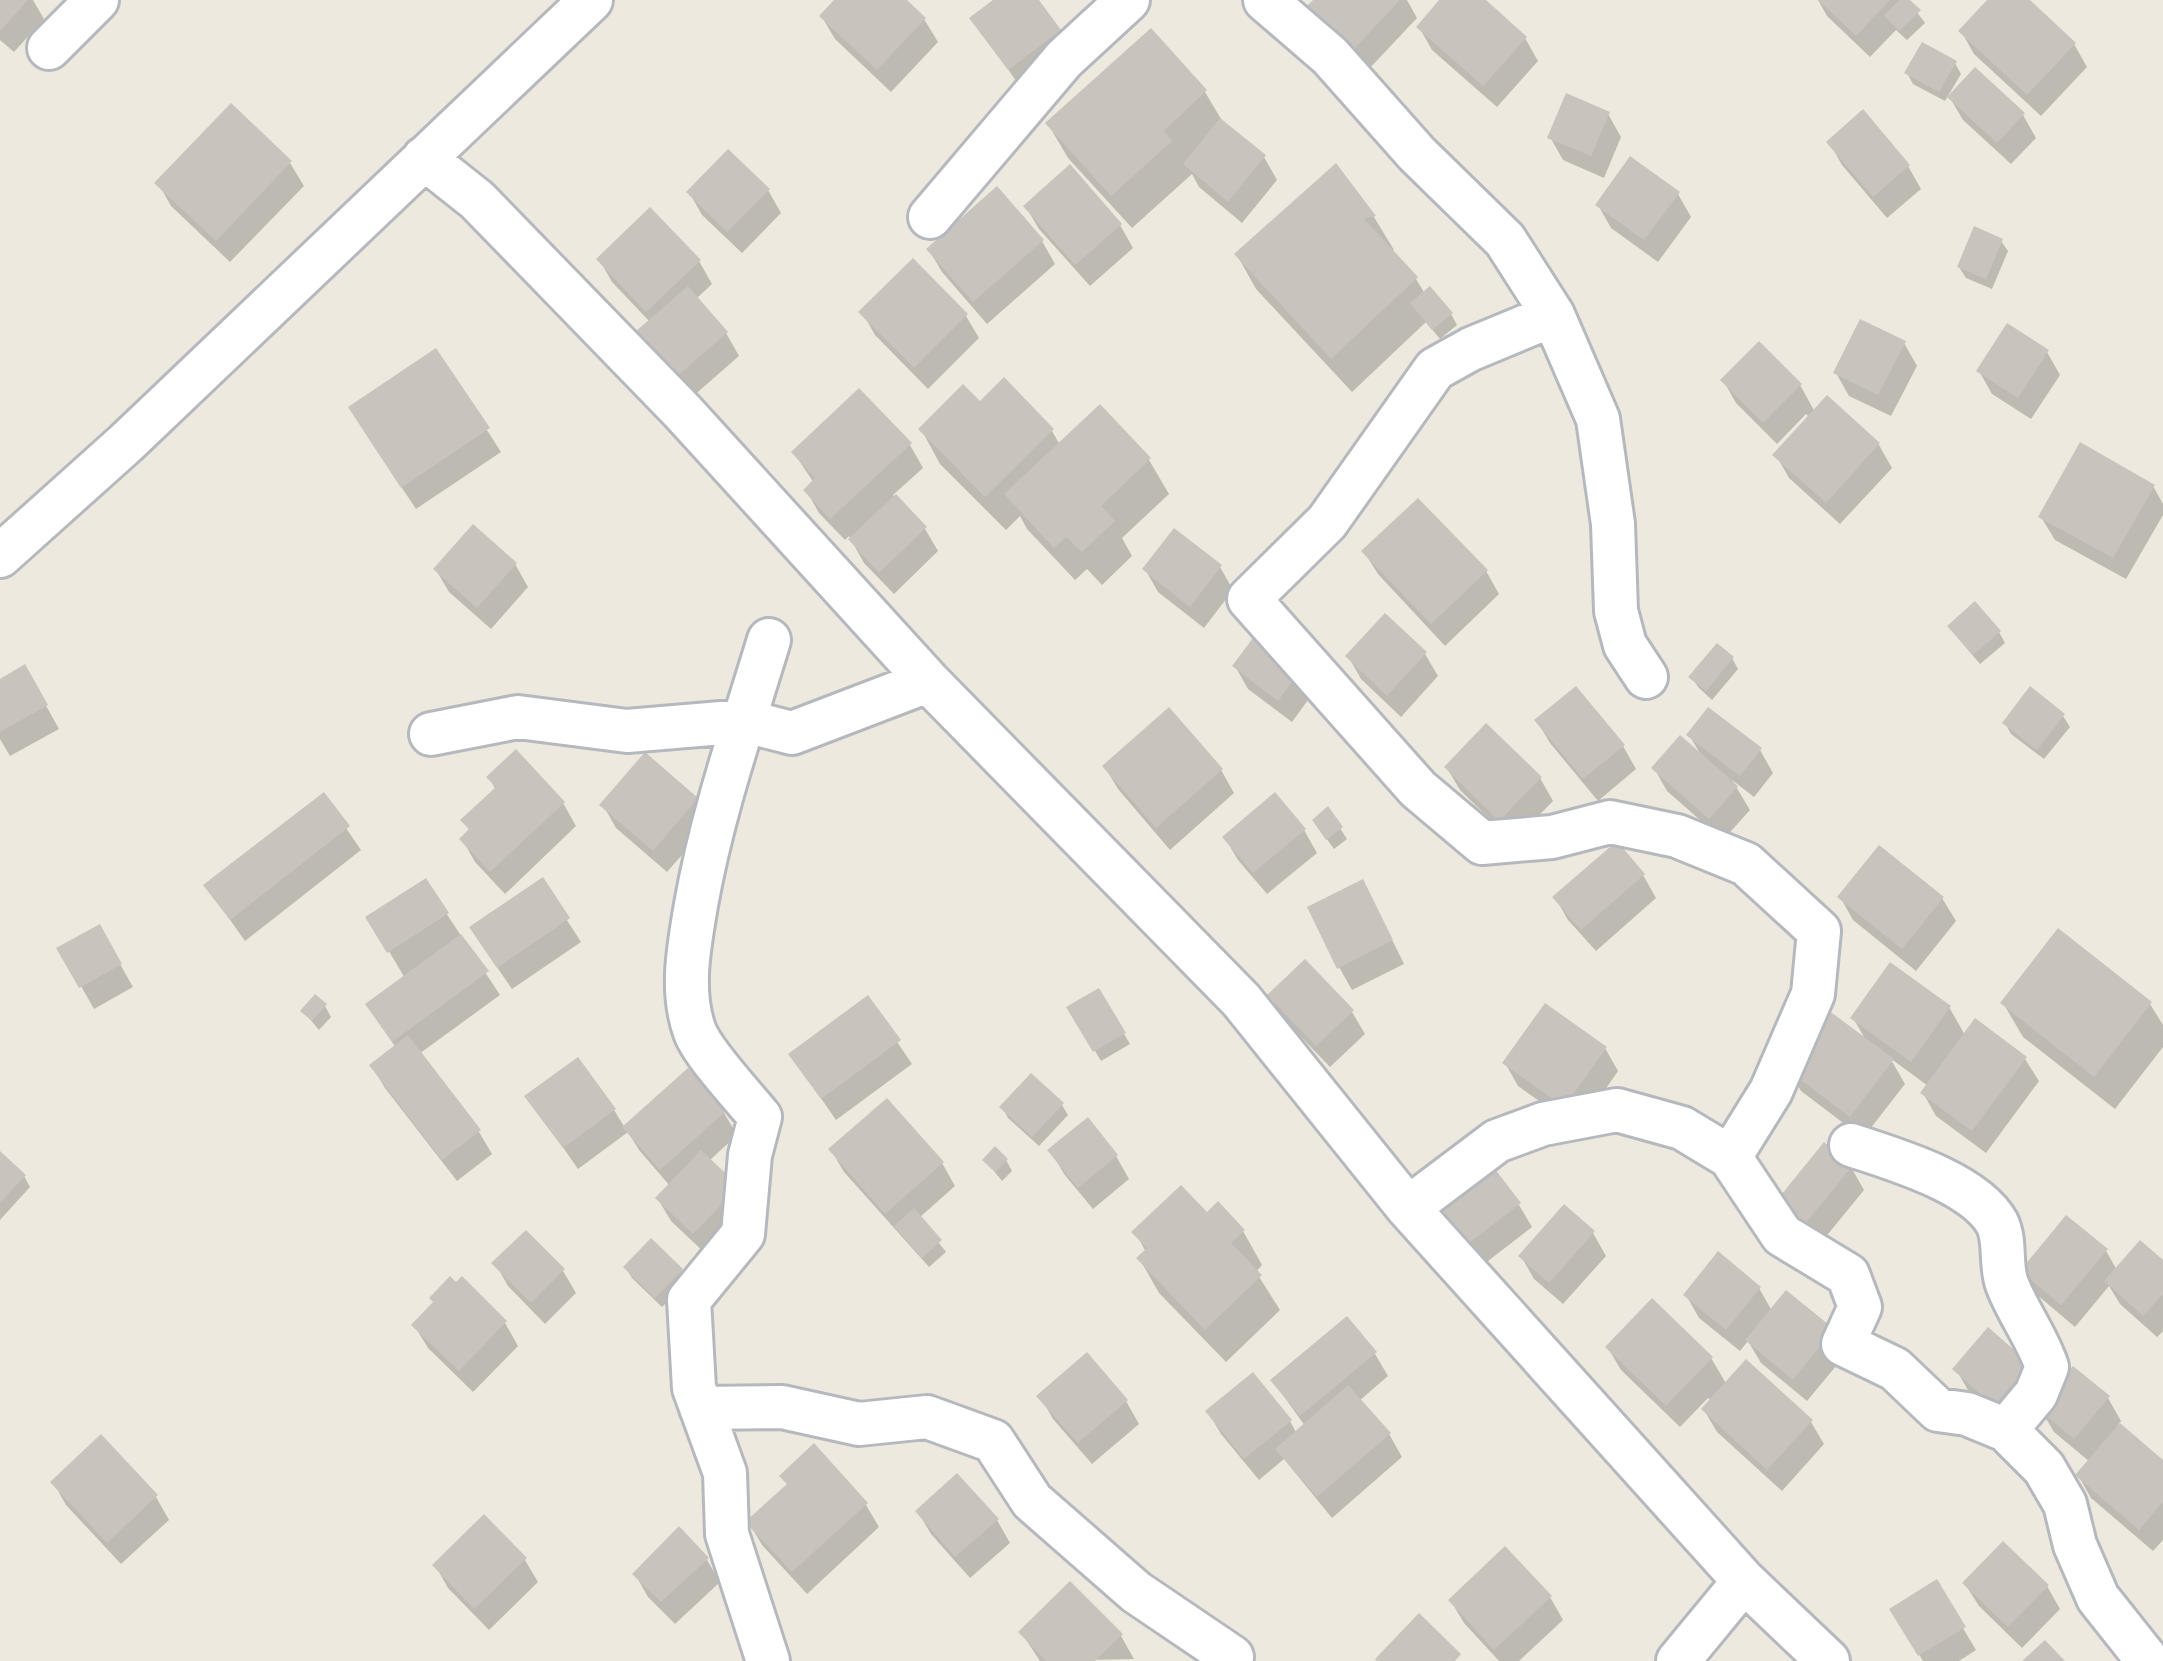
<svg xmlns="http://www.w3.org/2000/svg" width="2163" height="1661" viewBox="0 0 2163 1661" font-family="Overpass,sans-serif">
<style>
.shadow{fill:#0003}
.building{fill:#c8c4bd}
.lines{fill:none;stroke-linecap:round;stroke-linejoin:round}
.minor-casing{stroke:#b5b9be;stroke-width:48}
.minor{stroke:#fff;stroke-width:42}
</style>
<rect width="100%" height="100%" fill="#ede9df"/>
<!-- shadow -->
<path class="shadow" d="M0 0H33L44 19 14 52 0 40Z
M837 0H904L924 19 938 42 891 92 835 39 822 17Z
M997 0H1036L1072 54 1023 91 973 19Z
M1316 0H1407L1417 18 1368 70 1324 29 1311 6Z
M1442 0H1482L1525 38 1538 61 1497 107 1432 50 1419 27Z
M1818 0H1908L1925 23 1907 40 1896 30 1870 57 1827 16Z
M1991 0H2026L2074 44 2087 67 2041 116 1974 54 1961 31Z
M1150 31 1205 92 1224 124 1264 157 1277 180 1242 223 1199 187 1192 174 1132 228 1068 158 1048 124Z
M1955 63 1961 74 1945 101 1913 84 1907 73Z
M1950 98 2023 115 2036 138 2011 164 1963 120Z
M231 106 290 163 304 186 230 262 171 206 158 183Z
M1608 114 1621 137 1604 178 1563 160 1550 137Z
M1829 142 1908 166 1921 189 1887 218 1842 165Z
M1335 167 1374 217 1394 250 1390 251 1416 279 1425 294 1451 314 1457 325 1440 339 1426 322 1352 392 1256 289 1237 255Z
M768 190 781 213 742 253 702 215 689 192Z
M1678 194 1691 217 1658 262 1611 228 1598 205Z
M1026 207 1120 225 1133 248 1090 286 1039 229Z
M1042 241 1055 264 987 324 942 272 929 250Z
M2001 241 2008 251 1992 289 1966 278 1959 267Z
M599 259 699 261 712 284 696 299 726 333 739 356 683 405 650 322 612 282Z
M862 312 966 316 979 338 928 389 875 335Z
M1904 343 1917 366 1891 416 1849 396 1836 373Z
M436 351 501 452 416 509 364 431Z
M2047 352 2060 375 2031 419 1992 394 1979 371Z
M1723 380 1800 385 1815 412 1827 398 1879 445 1892 468 1840 524 1789 478 1776 455 1810 418 1806 414 1777 444 1736 403Z
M980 404 1052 431 1060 445 1149 460 1169 494 1122 538 1132 556 1102 585 1087 569 1075 580 1027 529 1020 516 1006 530 940 464 921 429Z
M910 445 923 468 893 495 925 529 938 551 894 594 864 563 849 536 845 540 819 513 806 490 814 483 794 453Z
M2153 486 2163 504V515L2126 579 2055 540 2041 517Z
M1364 552 1486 571 1499 594 1445 646 1378 574Z
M515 564 528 587 491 629 449 592 436 570Z
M1220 567 1233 590 1204 628 1158 592 1145 569Z
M1999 632 2005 643 1980 664 1957 637Z
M1259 634 1316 689 1292 722 1248 689 1235 666Z
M1425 654 1438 676 1401 717 1361 679 1348 656Z
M1732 658 1738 669 1712 700 1698 687 1692 677Z
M25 668 59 729 10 756 0 739V682Z
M2063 716 2070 727 2044 759 2011 734 2005 723Z
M1537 721 1623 746 1636 769 1598 801 1550 743Z
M1689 735 1760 750 1773 773 1754 797 1732 780 1750 810 1723 840 1667 791 1654 768 1701 755Z
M645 756 696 800 710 823 667 872 616 828 603 805Z
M1105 767 1221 770 1234 793 1170 850 1118 789Z
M1447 768 1540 778 1553 801 1513 842 1460 790Z
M489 778 563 803 576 826 505 894 475 862 462 839 470 832 464 821 496 790Z
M324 796 361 850 245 941 206 886Z
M1328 810 1347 839 1334 849 1321 831Z
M1304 830 1317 853 1267 894 1238 860 1225 838Z
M1643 875 1656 898 1596 951 1568 920 1555 897Z
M425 881 500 995 419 1054 479 1132 492 1154 457 1181 385 1088 372 1066 396 1048 368 1005 406 980 383 941Z
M542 881 581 942 512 989 485 950Z
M1840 897 1942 898 1956 921 1916 971 1853 920Z
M1375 905 1404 964 1352 990 1339 967Z
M99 927 133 987 94 1009 60 949Z
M1098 991 1130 1044 1101 1061 1070 1008Z
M1270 996 1352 1012 1365 1034 1330 1067 1284 1019Z
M868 999 912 1064 836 1120 791 1055Z
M2003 1003 2150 1004 2163 1025V1047L2115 1109 2023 1037Z
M325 1006 331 1017 319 1030 303 1011Z
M1949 1007 1965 1035 2025 1059 2039 1081 1986 1153 1936 1116 1923 1093 1928 1086 1890 1058 1905 1084 1863 1138 1801 1091 1788 1069 1867 1042 1853 1018Z
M1605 1048 1618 1071 1578 1129 1518 1086 1505 1063Z
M528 1097 614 1110 625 1128 724 1113 737 1135 709 1161 750 1211 707 1255 671 1221 658 1199 670 1186 639 1150 628 1132 578 1169Z
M1062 1105 1068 1115 1039 1146 1008 1118 1002 1107Z
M831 1150 942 1163 955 1186 919 1218 946 1252 929 1267 844 1172Z
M1051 1151 1116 1156 1129 1179 1093 1209 1064 1174Z
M0 1155 24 1176 30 1187 0 1220Z
M985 1160H1006L1012 1171 1002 1181Z
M1851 1167 1864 1190 1815 1250 1789 1228Z
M1519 1205 1532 1227 1475 1271 1446 1234Z
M1207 1215 1243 1231 1262 1265 1256 1272 1280 1310 1226 1362 1159 1293 1139 1258 1146 1252 1135 1232Z
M1593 1233 1606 1256 1563 1304 1534 1279 1521 1256Z
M2106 1251 2117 1270 2163 1264V1331L2157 1337 2120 1304 2109 1286 2075 1327 2036 1294 2023 1271Z
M495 1263 563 1271 576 1293 545 1324 508 1286Z
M626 1268 681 1270 688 1281 662 1307 632 1278Z
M462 1280 505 1323 518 1346 473 1392 428 1348 414 1325Z
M1759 1288 1772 1311 1846 1354 1807 1401 1761 1363 1748 1341 1740 1351 1699 1318 1686 1295Z
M1608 1348 1711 1358 1727 1385 1811 1422 1824 1444 1782 1491 1717 1432 1704 1410 1712 1401 1708 1398 1680 1427 1621 1370Z
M1375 1354 1388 1376 1359 1401 1389 1434 1402 1457 1332 1518 1284 1459 1259 1480 1221 1434 1208 1412 1290 1421 1297 1434 1305 1426 1273 1381Z
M2029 1366 2008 1427 1969 1392 1956 1369Z
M1040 1396 1126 1401 1139 1424 1092 1464 1053 1419Z
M2108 1398 2121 1421 2118 1425 2163 1464V1540L2153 1551 2091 1498 2078 1475 2090 1462 2054 1432 2041 1410Z
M53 1482 156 1497 169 1520 121 1564 66 1505Z
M866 1505 879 1527 807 1594 762 1545 749 1523Z
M918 1512 997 1520 1010 1543 970 1578 931 1534Z
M525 1560 538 1582 489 1630 448 1588 435 1565Z
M707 1560 720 1582 675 1624 648 1597 635 1574Z
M1936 1583 1976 1650 1959 1661H1923L1892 1609Z
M1965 1584 2047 1586 2060 1609 2022 1648 1979 1606Z
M1550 1597 1563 1620 1519 1661H1499L1464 1623 1451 1601Z
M1021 1632 1121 1636 1134 1659 1040 1661Z"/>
<!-- building -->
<path class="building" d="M0 0H28L0 31Z
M834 0H907L926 18 877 70 819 16Z
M993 0H1039L1061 30 1008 70 969 18Z
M1313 0H1400L1354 49 1307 6Z
M1439 0H1486L1527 37 1483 86 1416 27Z
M1818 0H1890L1856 36Z
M1899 0H1910L1921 10 1899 31 1884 15Z
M1987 0H2030L2076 43 2027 95 1958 31Z
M1151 28 1207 90 1164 131 1172 141 1111 196 1045 123Z
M1922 42 1957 61 1939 92 1904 73Z
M1975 67 2025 113 1997 143 1947 97Z
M1566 93 1610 112 1591 156 1547 138Z
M231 103 292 161 216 241 154 183Z
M1863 109 1910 165 1873 197 1826 142Z
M1220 118 1266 155 1228 202 1183 164Z
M728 149 770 189 727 232 686 192Z
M1630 156 1680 192 1644 240 1595 205Z
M1336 163 1376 216 1364 219 1418 277 1331 359 1234 254Z
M1070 164 1122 224 1075 265 1023 206Z
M997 186 1044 240 973 302 926 249Z
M650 207 701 260 646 312 596 259Z
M1974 226 2003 239 1986 279 1957 267Z
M913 258 968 314 914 368 858 312Z
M688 286 728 332 668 384 628 338Z
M1430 286 1453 313 1432 330 1410 303Z
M1860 319 1906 341 1878 395 1833 373Z
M2007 323 2049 350 2018 398 1976 371Z
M1759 341 1802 384 1763 423 1720 380Z
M436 348 490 428 401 488 348 407Z
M1004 377 1054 429 985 497 918 429 963 384 980 401Z
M859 388 912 443 830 519 803 490 815 478 791 452Z
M1827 395 1880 443 1826 503 1772 455Z
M1100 404 1151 458 1101 506 1115 521 1082 552 1066 537 1054 548 1004 494Z
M2080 442 2155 485 2113 558 2038 517Z
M896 494 927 527 879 573 848 539Z
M1418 498 1488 570 1431 624 1361 551Z
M473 524 517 563 477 608 433 569Z
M1174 528 1222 565 1190 607 1142 569Z
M1975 601 2001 631 1973 655 1947 626Z
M1385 613 1427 652 1387 696 1345 656Z
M1259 630 1305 664 1278 701 1232 666Z
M1717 643 1734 657 1706 691 1688 677Z
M25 664 48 705 0 732V679Z
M1576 686 1625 745 1583 779 1534 720Z
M2030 686 2065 714 2037 750 2002 723Z
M1169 707 1223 769 1156 828 1102 766Z
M1708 707 1762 748 1740 776 1686 735Z
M1486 723 1542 777 1499 821 1444 767Z
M1680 735 1738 786 1709 819 1651 768Z
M516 749 565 802 490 872 459 839 469 829 460 820 496 787 486 777Z
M645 752 698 798 653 851 599 805Z
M324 792 350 826 230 920 203 885Z
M1275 792 1306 829 1253 873 1222 837Z
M1328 806 1343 827 1326 840 1312 820Z
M1617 841 1645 874 1581 930 1552 897Z
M1879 845 1944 897 1902 949 1837 897Z
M543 877 570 918 497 968 469 927Z
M426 878 449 913 387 953 365 917Z
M1363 879 1393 940 1337 969 1307 907Z
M100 924 122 964 79 988 56 948Z
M2058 928 2152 1002 2094 1077 2000 1003Z
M461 934 489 971 392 1042 365 1004Z
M1305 959 1354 1010 1316 1046 1267 995Z
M1890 962 1951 1006 1911 1062 1850 1018Z
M1099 988 1126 1033 1093 1052 1066 1007Z
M315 994 327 1004 312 1021 300 1011Z
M868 995 901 1040 821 1099 788 1054Z
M1545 1003 1607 1047 1564 1107 1502 1063Z
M1828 1010 1894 1059 1850 1117 1785 1068Z
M1975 1018 2027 1057 1972 1131 1920 1093Z
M408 1035 481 1130 442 1160 369 1065Z
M578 1057 616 1109 563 1148 524 1096Z
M688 1068 726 1111 660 1170 622 1127Z
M1031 1073 1064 1103 1032 1137 999 1107Z
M887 1098 944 1162 885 1214 828 1149Z
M1088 1117 1118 1155 1078 1188 1047 1150Z
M1824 1142 1853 1165 1801 1229 1773 1205Z
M995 1146 1008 1159 995 1172 982 1160Z
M701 1150 739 1186 693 1234 655 1198Z
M0 1151 26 1175 0 1203Z
M1491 1164 1521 1203 1460 1250 1430 1210Z
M1181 1185 1207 1212 1218 1201 1245 1230 1231 1243 1262 1275 1205 1330 1136 1258 1147 1248 1131 1232Z
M1564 1204 1595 1231 1549 1283 1518 1256Z
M914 1208 942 1240 922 1258 894 1226Z
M2066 1215 2108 1249 2061 1305 2020 1271Z
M526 1230 565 1269 531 1303 491 1263Z
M651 1238 683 1269 655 1298 623 1267Z
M2140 1240 2163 1260V1294L2143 1316 2104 1281Z
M1718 1251 1761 1287 1726 1330 1683 1295Z
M450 1276 456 1282 462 1276 507 1321 459 1371 411 1325 433 1302 429 1298Z
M1786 1290 1834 1329 1793 1380 1745 1340Z
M1652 1298 1713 1357 1666 1406 1605 1347Z
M1347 1316 1377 1352 1300 1416 1270 1380Z
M1988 1327 2030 1364 1994 1406 1952 1369Z
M1087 1352 1128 1400 1078 1443 1036 1396Z
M1746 1359 1813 1420 1767 1470 1701 1409Z
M2073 1366 2110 1396 2074 1439 2038 1409Z
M1253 1372 1292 1420 1244 1459 1205 1411Z
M1348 1385 1391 1433 1317 1497 1275 1449Z
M2120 1423 2163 1460V1502L2139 1530 2075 1475Z
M101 1434 158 1495 107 1543 50 1482Z
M814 1443 868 1503 792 1572 745 1522 787 1484 779 1476Z
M957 1473 999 1519 955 1557 915 1511Z
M484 1514 527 1558 474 1609 432 1565Z
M679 1526 709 1558 661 1602 632 1574Z
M2003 1541 2049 1585 2008 1627 1962 1583Z
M1505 1546 1552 1596 1494 1650 1448 1600Z
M1937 1579 1966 1627 1918 1656 1889 1609Z
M1070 1581 1123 1634 1095 1661H1046L1018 1632Z
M1419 1613 1461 1654 1455 1661H1377L1375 1659Z
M2045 1640 2065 1661H2022Z"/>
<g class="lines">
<!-- minor casing -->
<g class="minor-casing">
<path id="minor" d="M1265 0 1330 56 1417 154 1505 240 1553 315 1598 419 1613 524 1616 611 1625 645 1646 677
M49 48 97 0
M424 158 477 200 682 411 928 681 1241 1000 1408 1208 1744 1581 1828 1661
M930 217 1064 59 1128 0
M1553 315 1471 349 1435 369 1327 522 1249 599 1418 789 1482 843 1552 837 1610 822 1677 836 1746 864 1819 931 1813 994 1771 1091 1730 1157
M0 556 126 443 591 0
M431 734 518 717 627 731 745 721 792 733 928 681
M1851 1145C1893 1159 1974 1182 1997 1223 2006 1240 2000 1266 2007 1284 2018 1313 2037 1337 2047 1367L2036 1394 2006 1430
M1408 1208 1497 1141 1543 1124 1617 1110 1682 1128 1730 1157 1782 1235 1848 1275 1860 1307 1843 1344 1895 1369 1938 1410 1967 1414 2006 1430 2044 1468 2065 1504 2075 1545 2098 1598 2148 1661
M701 1408 782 1407 859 1424 927 1417 993 1441 1032 1501 1136 1592 1232 1657
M768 1661 727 1534 725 1473 694 1388 689 1300 743 1234 750 1155 760 1117C743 1096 704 1055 695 1032 680 992 689 946 696 905 712 814 742 729 769 640
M1678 1661 1744 1581"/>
</g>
<!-- minor -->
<use href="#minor" class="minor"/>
</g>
</svg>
